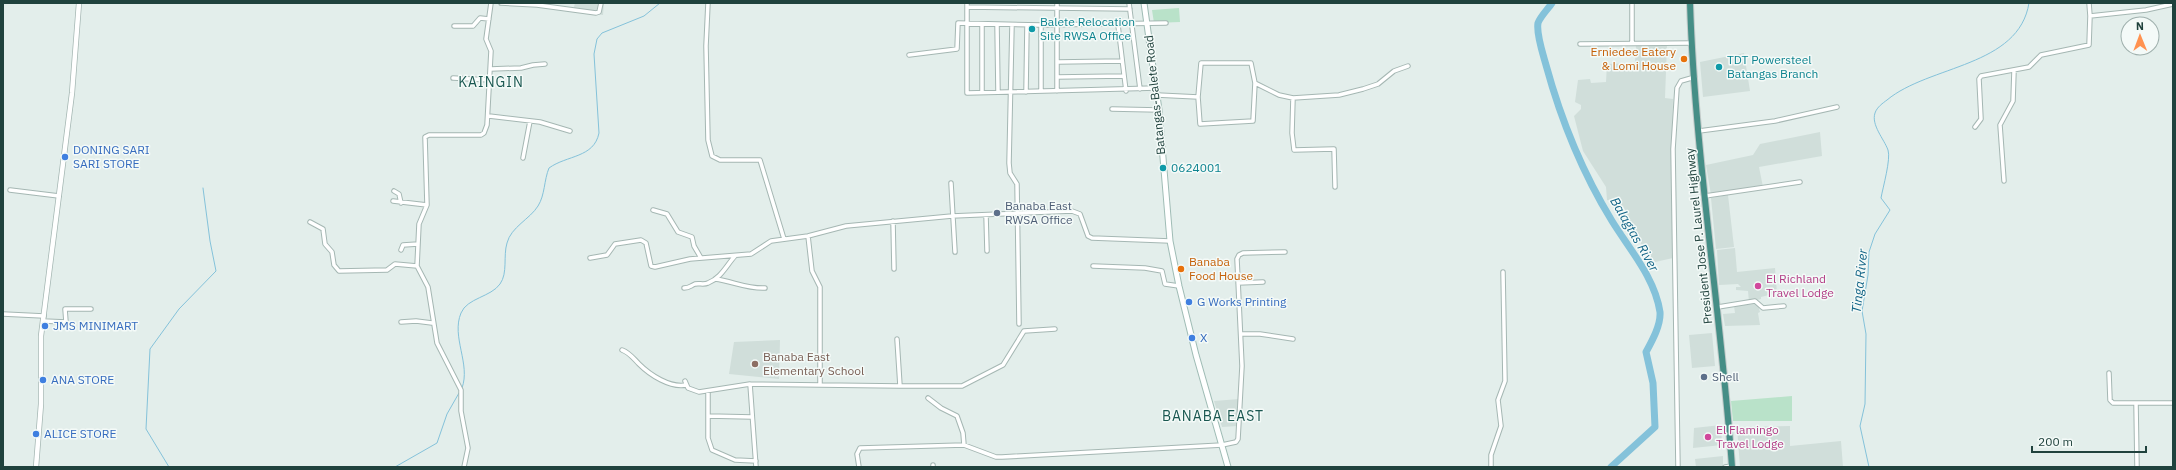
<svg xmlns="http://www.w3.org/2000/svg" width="2176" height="470" viewBox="0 0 2176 470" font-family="'IBM Plex Sans',sans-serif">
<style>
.built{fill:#d0deda}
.green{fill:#b9e2c9}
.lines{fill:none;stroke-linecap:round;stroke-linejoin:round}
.stream{stroke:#84c2da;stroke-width:1}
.river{stroke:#84c2da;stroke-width:7}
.minor-casing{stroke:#a5b7b3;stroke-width:5.5}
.tertiary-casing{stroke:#a5b7b3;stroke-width:6}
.secondary-casing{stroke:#9fbcb5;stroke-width:7}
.trunk-casing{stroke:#c1cac9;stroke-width:8}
.minor{stroke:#fff;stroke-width:3.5}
.tertiary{stroke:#fff;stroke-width:4.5}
.secondary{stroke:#fff;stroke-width:5}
.trunk{stroke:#458e86;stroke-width:6}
.culture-dot{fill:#0f9aa8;stroke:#f4faf8;stroke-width:1.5}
.food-dot{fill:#e8710a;stroke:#f4faf8;stroke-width:1.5}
.shop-dot{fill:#3f7fe0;stroke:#f4faf8;stroke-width:1.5}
.service-dot{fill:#5c6f8a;stroke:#f4faf8;stroke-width:1.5}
.hotel-dot{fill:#d1479c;stroke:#f4faf8;stroke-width:1.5}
.education-dot{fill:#8d6e63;stroke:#f4faf8;stroke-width:1.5}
.labels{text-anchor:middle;stroke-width:3;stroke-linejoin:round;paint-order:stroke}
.culture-label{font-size:12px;fill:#0d838f;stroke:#f4faf8;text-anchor:start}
.food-label{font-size:12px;fill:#c56008;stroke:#f4faf8;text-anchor:end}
.street-label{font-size:12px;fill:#20423d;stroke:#f4faf8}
.shop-label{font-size:12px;fill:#366cbe;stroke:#f4faf8;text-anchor:start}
.service-label{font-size:12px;fill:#4e5e75;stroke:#f4faf8;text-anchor:start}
.hotel-label{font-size:12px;fill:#b23c85;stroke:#f4faf8;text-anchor:start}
.education-label{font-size:12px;fill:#785e54;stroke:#f4faf8;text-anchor:start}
.water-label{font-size:13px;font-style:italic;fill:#126486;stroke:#f4faf8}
.quarter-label{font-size:14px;letter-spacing:1px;fill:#195750;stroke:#f4faf8}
</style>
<rect width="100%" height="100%" fill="#e3eeeb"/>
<!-- built -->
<path class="built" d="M575 3H604L603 15 573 11Z
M1667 45 1665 98 1673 99 1672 149 1673 258 1655 262 1613 207 1612 201 1607 200 1606 187 1583 151 1574 116 1581 109V105L1575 102 1578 80 1590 79 1591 83 1606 82 1607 64 1635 63 1636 46Z
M1744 53 1750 91 1703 97 1700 62Z
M1820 132 1822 156 1759 167 1763 187 1711 195 1706 165 1753 155 1760 144Z
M1728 195 1734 247 1716 249 1711 198Z
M1735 248 1737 272 1775 268 1777 293 1761 297V299L1749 302 1748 291 1736 290V287H1741L1738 284 1719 285 1717 250Z
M1755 304 1758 305 1760 312 1758 313 1760 325 1725 326 1723 314 1735 313 1734 306Z
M1712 333 1715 366 1692 368 1689 335Z
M780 340 779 379 729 374 734 342Z
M1239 399 1238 426 1222 427 1214 401Z
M1721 425 1722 445 1693 448 1694 428Z
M1790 426V446L1841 441 1843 467H1740L1737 427Z
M1723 456V466L1696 467 1695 459Z"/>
<!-- green -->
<path class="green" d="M1179 8 1180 22 1154 23 1152 10Z
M1792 396V421H1733L1731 401Z"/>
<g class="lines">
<!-- stream -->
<path class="stream" d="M462 388C471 364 451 337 461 313 467 298 491 297 500 284 508 273 503 256 507 243 511 227 530 219 538 206 545 195 544 180 549 168 567 155 594 158 599 133L594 54 597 39 602 33 644 16 660 3
M169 467 146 429 150 349 179 309 216 271 210 241 203 188
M395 467 437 443 447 414 459 393
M1869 467 1860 426 1865 404 1866 334 1862 311 1868 275 1869 252 1875 234 1890 210 1881 198C1883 187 1891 159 1888 150 1884 139 1871 125 1875 113 1877 107 1883 103 1887 100 1929 65 2019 67 2029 3"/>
<!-- river -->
<path class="river" d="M1552 3C1548 9 1540 17 1538 23 1536 34 1543 54 1546 65 1561 120 1582 172 1612 221 1630 250 1655 278 1660 312 1661 325 1652 341 1646 352L1653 383 1655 427 1611 467"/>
<!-- minor casing -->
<g class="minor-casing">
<path id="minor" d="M501 3 537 5 596 13 599 12 601 3
M708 3 706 46 708 140 712 156 720 160H760L784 239
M967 3V93L1156 88
M1129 3 1140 89
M2089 3 2090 16 2146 10 2173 4
M967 7 1130 9
M997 24 998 92
M1012 25 1009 163 1010 173 1017 184 1019 324
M1118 25 1126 91
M454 26H473L480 18 489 19
M1632 43V3
M1580 44 1692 43
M909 55 957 49 958 23 1041 25 1166 23
M1058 62 1122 61
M1201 63H1251L1255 83 1253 121 1200 124 1198 97Z
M491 69 521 68 533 65 545 64
M1057 77 1124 76
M453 78 490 80
M1255 83 1279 95 1293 98 1292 133 1294 150 1334 149 1335 187
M1041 91V25
M1057 91V3
M982 92V24
M1026 92 1027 25
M1157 95 1198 97
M1293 98 1339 95 1363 89 1378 84 1394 71 1408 66
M1112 109 1159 110
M489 116 540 122 570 131
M1975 127 1981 119 1979 79 1981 76 2029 67 2041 55 2089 45 2090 16
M1699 131 1775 121 1837 107
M523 158 530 121
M2004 181 2000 125 2013 101 2014 71
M951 183 955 252
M10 190 59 196
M394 191 399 194 401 203
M1705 196 1800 182
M393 201 427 205
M653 210 667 214 678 232 692 237 694 246 701 258
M986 215 987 251
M893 221 894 269
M310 222 323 229 325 244 332 252 334 265 339 271 387 270 395 264 417 266
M808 236 812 271 820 287V385L900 386 897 339
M401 250 403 245 418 244
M590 258 607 255 615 244 641 240 646 243 651 266 655 267 690 259 751 254 771 241 808 236 846 226 952 216 1072 211 1080 214 1088 236 1092 238 1170 241
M1093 266 1145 268 1162 271 1165 284 1179 286
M715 279C732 281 747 289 765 288
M1238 283 1263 282
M684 288C690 288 690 286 695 284 699 283 704 285 708 283 721 278 726 266 735 256
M1718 307 1755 301 1763 308 1784 306
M3 314 44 316
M43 321 66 322 65 309H91
M401 322 416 321 432 323
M1241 334H1260L1293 339
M622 350C630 353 633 358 639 364 650 375 670 388 686 385
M2109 373 2110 400 2113 403H2173
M685 381 688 388 699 392 750 384 820 385
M750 384 756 467
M900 386H962L1003 365 1024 331 1055 329
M708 391V438L712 450 735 460 756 461
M928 398 941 408 957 416 963 433 964 445
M2136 403 2137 467
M708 416 752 417
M933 465V467
M464 467 468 448 461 411V390L437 343 428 287 417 266 419 224 427 205 425 137 429 135H481L484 133 487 125 491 51 486 39 491 3
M859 467 857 454 860 448 964 445 996 457H1002L1222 445 1236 442 1238 439 1242 366 1237 259 1239 255 1243 253 1285 252
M1491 467V455L1501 426 1498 400 1505 381 1503 272
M1678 467 1673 149 1677 88 1681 81 1695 77
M1725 467 1732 466"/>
</g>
<!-- tertiary casing -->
<g class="tertiary-casing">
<path id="tertiary" d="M36 467 41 404V336L72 93 79 3"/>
</g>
<!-- secondary casing -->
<g class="secondary-casing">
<path id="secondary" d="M1144 3 1159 110 1170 241 1179 286 1196 355 1228 467"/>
</g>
<!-- trunk casing -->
<g class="trunk-casing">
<path id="trunk" d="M1690 3C1695 158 1721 312 1732 467"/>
</g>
<!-- minor -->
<use href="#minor" class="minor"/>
<!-- tertiary -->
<use href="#tertiary" class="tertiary"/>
<!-- secondary -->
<use href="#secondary" class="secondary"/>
<!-- trunk -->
<use href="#trunk" class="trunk"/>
</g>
<!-- markers -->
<g class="culture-dot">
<circle cx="1032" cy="29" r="4"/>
<circle cx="1719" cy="67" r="4"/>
<circle cx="1163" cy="168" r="4"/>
</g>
<g class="food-dot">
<circle cx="1684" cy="59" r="4"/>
<circle cx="1181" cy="269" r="4"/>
</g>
<g class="shop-dot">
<circle cx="65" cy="157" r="4"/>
<circle cx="1189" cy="302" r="4"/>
<circle cx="45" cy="326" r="4"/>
<circle cx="1192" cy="338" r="4"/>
<circle cx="43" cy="380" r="4"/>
<circle cx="36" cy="434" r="4"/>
</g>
<g class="service-dot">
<circle cx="997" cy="213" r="4"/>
<circle cx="1704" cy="377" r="4"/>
</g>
<g class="hotel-dot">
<circle cx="1758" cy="286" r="4"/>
<circle cx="1708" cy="437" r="4"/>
</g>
<circle class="education-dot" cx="755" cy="364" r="4"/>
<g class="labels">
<!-- culture labels -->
<g class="culture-label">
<text x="1040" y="26">Balete Relocation<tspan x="1040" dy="14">Site RWSA Office</tspan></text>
<text x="1727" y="64">TDT Powersteel<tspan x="1727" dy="14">Batangas Branch</tspan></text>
<text x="1171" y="172">0624001</text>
</g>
<!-- food labels -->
<g class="food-label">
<text x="1676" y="56">Erniedee Eatery<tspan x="1676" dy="14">&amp; Lomi House</tspan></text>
<text x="1189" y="266" text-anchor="start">Banaba<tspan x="1189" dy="14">Food House</tspan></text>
</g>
<!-- street labels -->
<g class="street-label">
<text transform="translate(1155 95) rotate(-96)" y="4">Batangas-Balete Road</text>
<text transform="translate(1699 236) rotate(-96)" y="4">President Jose P. Laurel Highway</text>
</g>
<!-- shop labels -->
<g class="shop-label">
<text x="73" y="154">DONING SARI<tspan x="73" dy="14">SARI STORE</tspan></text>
<text x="1197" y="306">G Works Printing</text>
<text x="53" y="330">JMS MINIMART</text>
<text x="1200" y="342">X</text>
<text x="51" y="384">ANA STORE</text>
<text x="44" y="438">ALICE STORE</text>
</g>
<!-- service labels -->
<g class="service-label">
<text x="1005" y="210">Banaba East<tspan x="1005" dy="14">RWSA Office</tspan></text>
<text x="1712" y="381">Shell</text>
</g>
<!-- hotel labels -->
<g class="hotel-label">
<text x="1766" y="283">El Richland<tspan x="1766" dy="14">Travel Lodge</tspan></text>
<text x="1716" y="434">El Flamingo<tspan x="1716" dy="14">Travel Lodge</tspan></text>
</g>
<!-- education labels -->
<g class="education-label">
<text x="763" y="361">Banaba East<tspan x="763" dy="14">Elementary School</tspan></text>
</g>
<!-- water labels -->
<g class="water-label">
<text transform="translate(1635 234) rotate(60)" y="5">Balagtas River</text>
<text transform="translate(1859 281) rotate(-84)" y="5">Tinga River</text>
</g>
<!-- quarter labels -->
<g class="quarter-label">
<text x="491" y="87">KAINGIN</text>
<text x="1213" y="421">BANABA EAST</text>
</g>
</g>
<!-- border -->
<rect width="2176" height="470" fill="none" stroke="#20423d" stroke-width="8"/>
<!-- north arrow -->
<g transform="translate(2140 36) rotate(359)"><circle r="19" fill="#f4faf8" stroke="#9fb0ad"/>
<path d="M0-3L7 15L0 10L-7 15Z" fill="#ff9250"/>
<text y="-6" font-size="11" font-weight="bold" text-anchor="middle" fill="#20423d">N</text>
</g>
<!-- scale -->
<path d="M2032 446v6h114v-6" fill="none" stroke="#20423d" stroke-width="2"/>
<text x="2038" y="446" font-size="12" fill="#20423d" stroke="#f4faf8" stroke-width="3" paint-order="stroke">200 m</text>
</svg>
